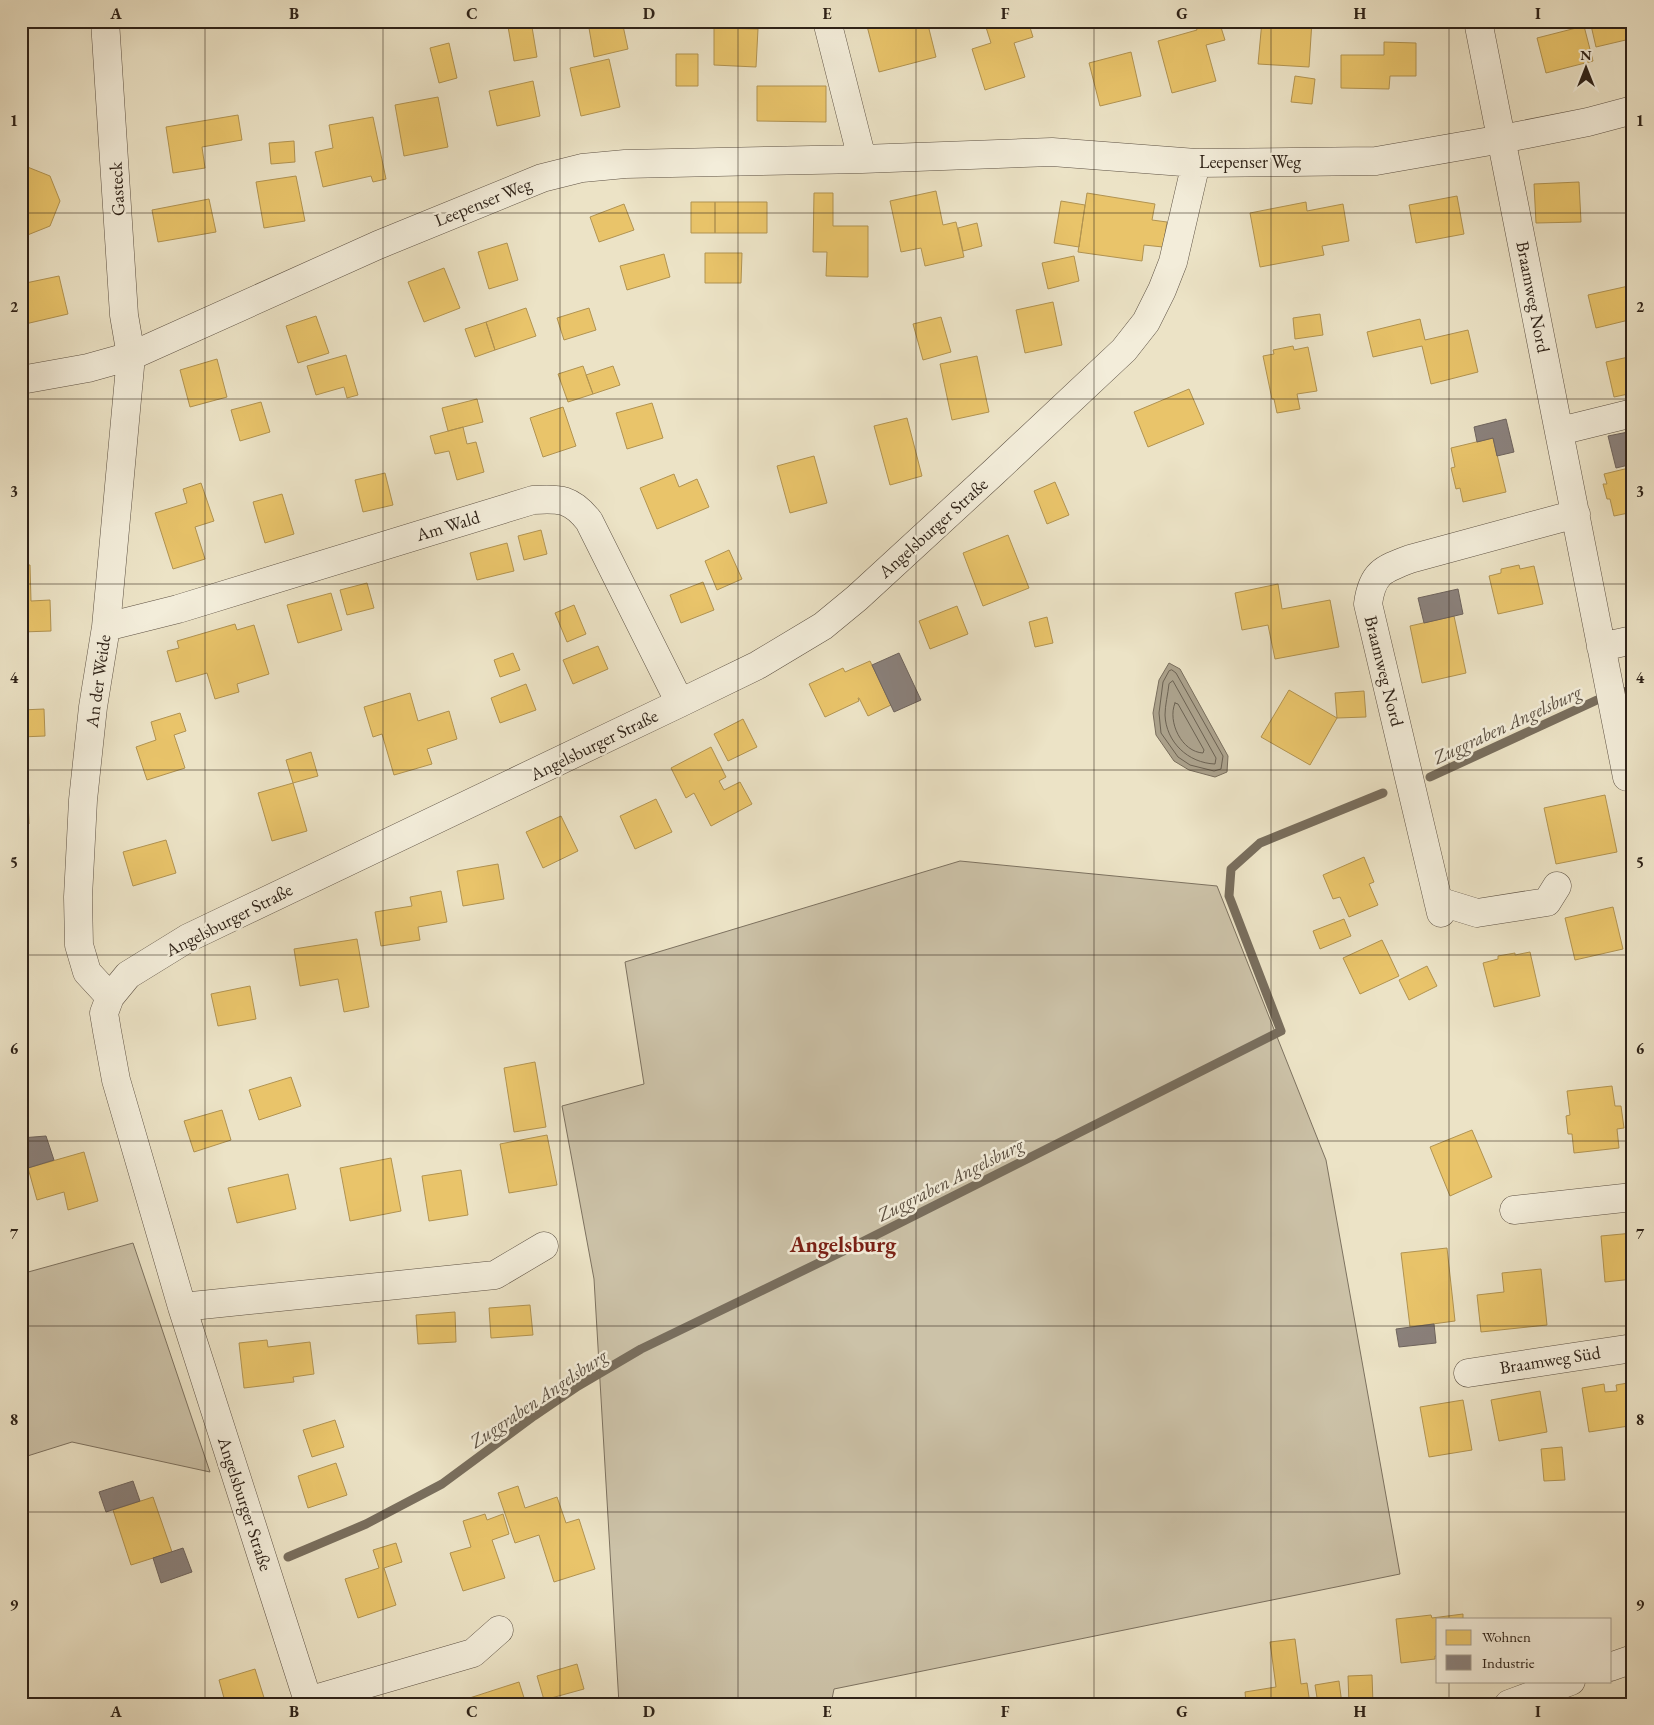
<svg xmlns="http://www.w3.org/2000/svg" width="1654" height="1725" viewBox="0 0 1654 1725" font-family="'EB Garamond',serif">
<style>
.green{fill:#ccc2a8;stroke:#7d7260}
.water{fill:#aba18b;stroke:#796e5d}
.homes{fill:#e9c46a;stroke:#b19351}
.industry{fill:#8a817c;stroke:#6e645e}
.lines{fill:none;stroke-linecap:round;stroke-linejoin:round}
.shore{stroke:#6c6252;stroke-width:1}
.stream{stroke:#796e5d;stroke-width:9}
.minor-casing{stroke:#5e5244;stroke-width:29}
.minor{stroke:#f3edda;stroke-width:28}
.grid{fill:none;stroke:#2e2218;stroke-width:1;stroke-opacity:0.55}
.labels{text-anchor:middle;stroke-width:5;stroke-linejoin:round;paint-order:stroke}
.street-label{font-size:18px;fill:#2e2218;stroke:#f3edda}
.water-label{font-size:19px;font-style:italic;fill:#5a4e40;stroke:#f3edda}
.district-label{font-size:22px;font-weight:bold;fill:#7a1f14;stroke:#f3edda}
.neatline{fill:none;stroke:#2e2218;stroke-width:2}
.grid-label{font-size:16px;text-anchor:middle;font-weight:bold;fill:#2e2218}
</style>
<rect width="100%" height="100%" fill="#ece3c6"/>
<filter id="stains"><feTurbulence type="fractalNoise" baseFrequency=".004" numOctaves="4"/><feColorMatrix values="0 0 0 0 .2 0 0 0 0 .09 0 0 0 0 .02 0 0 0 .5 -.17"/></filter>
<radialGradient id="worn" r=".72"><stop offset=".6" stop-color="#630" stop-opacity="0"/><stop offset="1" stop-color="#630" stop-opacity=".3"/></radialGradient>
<!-- green -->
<path class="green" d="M960 861 1217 886 1326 1160 1400 1574 834 1689 831 1704H619L594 1279 562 1106 644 1084 625 962Z
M133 1243 210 1472 72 1442 21 1458V1274Z"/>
<!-- water -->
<path class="water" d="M1169 663 1180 669 1228 756 1227 772 1215 777 1189 770 1174 761 1156 735 1153 713 1159 680Z"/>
<!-- homes -->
<path class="homes" d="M507 21H531L537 57 514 61Z
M622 21 628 49 594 57 589 28Z
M887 21H927L936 57 879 72 867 26Z
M984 21H1028L1033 37 1014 43 1025 77 985 90 972 49 991 43Z
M1109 21H1128L1110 26Z
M1194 21H1219L1225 40 1206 45 1216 81 1172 93 1158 41 1197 30Z
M1262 21H1312L1309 67 1258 64Z
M1590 21H1626L1630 39 1596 47Z
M1584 26 1593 61 1546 73 1537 38Z
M714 28 758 29 756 67 714 65Z
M1384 42 1416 43V76H1390L1389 89 1341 88V55H1384Z
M449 43 457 78 439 83 430 48Z
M1131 52 1141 96 1100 106 1089 63Z
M676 54H698V86H676Z
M609 59 620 107 581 116 570 68Z
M1295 76 1315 79 1312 104 1291 102Z
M533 81 540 116 497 126 489 91Z
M757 86H826V122L757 121Z
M438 97 448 147 404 156 395 105Z
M238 115 242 140 202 147 205 168 173 173 166 127Z
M373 117 386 179 373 182 371 176 323 187 315 152 333 148 329 125Z
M294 141 295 162 271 164 269 143Z
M25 166 50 176 60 201 50 226 25 236 21 234V168Z
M296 176 305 221 264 228 256 182Z
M1579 182 1581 222 1536 223 1534 184Z
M936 191 943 225 956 222 964 257 925 266 921 248 901 252 890 201Z
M814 193H833V226H868V277L826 276 827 252H813Z
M1087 193 1155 204 1152 220 1167 222 1163 247 1144 245 1142 261 1078 252Z
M1457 196 1464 234 1416 243 1409 205Z
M209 199 216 232 158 242 152 210Z
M1061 201 1085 205 1079 247 1054 243Z
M691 202H715V233H691Z
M715 202H767V233H715Z
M1306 202 1307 211 1343 204 1349 241 1322 246 1324 255 1260 267 1250 213Z
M624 204 634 230 599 242 590 217Z
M977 223 982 246 963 251 958 228Z
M507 243 518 280 489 289 478 252Z
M705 253H742L741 283H705Z
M664 254 670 277 627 290 620 266Z
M1074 256 1079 281 1048 289 1042 263Z
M444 268 460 308 424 322 408 282Z
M59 276 68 314 21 325V284Z
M1633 285V319L1596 328 1588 295Z
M1053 302 1062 345 1025 353 1016 310Z
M526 308 536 336 495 350 486 322Z
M589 308 596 330 564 340 557 318Z
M1320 314 1323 335 1295 339 1293 318Z
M316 316 329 353 298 363 286 326Z
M941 317 951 352 923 360 913 324Z
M1420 319 1425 340 1468 330 1478 372 1431 384 1422 346 1373 357 1367 332Z
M486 322 495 350 475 357 465 329Z
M1293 346 1294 350 1308 347 1317 391 1297 394 1300 409 1277 413 1274 399H1272L1263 356 1274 354 1273 350Z
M346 355 358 395 347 398 344 387 316 395 307 366Z
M977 356 989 412 952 420 940 364Z
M1633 356V393L1614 397 1606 362Z
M217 359 227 397 190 407 180 370Z
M583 366 593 394 568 402 558 374Z
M613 366 620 385 593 394 586 375Z
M1189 389 1204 424 1148 447 1134 412Z
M477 399 483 422 448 431 442 408Z
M261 402 270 432 240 441 231 410Z
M652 403 663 438 627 449 616 413Z
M563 407 576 446 543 457 530 418Z
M907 418 922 476 890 485 874 426Z
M463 427 467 444 476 442 484 472 457 480 449 451 435 454 430 436Z
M1493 438 1506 492 1463 502 1460 488 1456 489 1451 468 1455 467 1451 448Z
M814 456 827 503 790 513 777 466Z
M1633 467V512L1614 516 1610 499H1607L1603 484H1607L1604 474Z
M385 473 393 505 363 512 355 480Z
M674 474 679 487 697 479 709 507 657 529 640 488Z
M1055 482 1069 515 1047 524 1034 491Z
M201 483 214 521 195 527 205 559 173 569 155 513 187 503 183 489Z
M282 494 294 534 265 543 253 502Z
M541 530 547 554 524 560 518 536Z
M1008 535 1029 588 983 606 963 553Z
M507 543 514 571 477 580 470 553Z
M729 550 742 579 717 590 705 561Z
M21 565H30L31 601 50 600 51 631 22 632Z
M1519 565 1520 569 1534 566 1543 604 1498 614 1489 576 1501 573V569Z
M703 582 714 610 681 623 670 595Z
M367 583 374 608 347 615 340 590Z
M1278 584 1282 609 1330 600 1339 647 1275 659 1268 625 1242 630 1235 593Z
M331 593 342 630 298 643 287 605Z
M574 605 586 634 567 642 555 613Z
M957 606 968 634 930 649 919 621Z
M1454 616 1466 673 1422 683 1410 626Z
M1047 617 1053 643 1035 647 1029 622Z
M235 624 237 630 254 625 269 674 237 684 239 692 215 699 207 673 176 682 167 651 179 648 177 641Z
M598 646 608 669 573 684 563 660Z
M513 653 520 670 500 677 494 660Z
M870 661 891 705 868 716 859 698H858L859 701 825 717 809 684 843 668 845 672Z
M526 684 536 710 500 723 491 698Z
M1289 690 1337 718 1310 765 1261 737Z
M1364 691 1366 717 1337 718 1335 693Z
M410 693 418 721 449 711 457 739 427 749 432 764 394 775 382 734 373 737 364 707Z
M44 709 45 736 21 737V710Z
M180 713 186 731 174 735 185 768 147 780 136 747 156 740 151 722Z
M743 719 757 747 728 761 714 734Z
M711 747 726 777 719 781 724 790 740 782 752 804 711 826 694 793 686 798 671 768Z
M311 752 318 776 293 783 286 760Z
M21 778H27L29 824H21Z
M293 783 307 831 272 841 258 793Z
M1605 795 1617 852 1556 864 1544 808Z
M656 799 672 832 635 849 620 816Z
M561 816 578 851 543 868 526 832Z
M166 840 176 873 133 886 123 852Z
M1364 857 1374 882 1369 884 1378 905 1349 917 1340 897 1333 899 1323 875Z
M498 864 504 899 463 906 457 871Z
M441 891 447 922 418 927 420 940 381 946 375 912 412 906 410 897Z
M1613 907 1623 949 1575 960 1565 918Z
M1344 919 1351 936 1320 949 1313 931Z
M357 939 369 1007 344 1012 338 979 300 986 294 949Z
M1382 940 1399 976 1360 994 1343 958Z
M1530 952 1540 996 1494 1007 1483 963 1498 959V956L1515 953V955Z
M1427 966 1437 986 1409 1000 1399 980Z
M250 986 256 1019 218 1026 211 994Z
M535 1062 546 1127 514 1132 504 1068Z
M291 1077 301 1106 259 1120 249 1090Z
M1612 1086 1615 1106H1621L1624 1128 1617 1129 1619 1148 1574 1153 1572 1134H1568L1566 1116 1570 1115 1567 1091Z
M222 1110 231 1140 194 1152 184 1121Z
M1472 1130 1492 1177 1450 1196 1430 1147Z
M547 1135 557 1185 509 1193 500 1144Z
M84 1152 98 1201 68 1210 64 1192 37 1200 28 1168Z
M391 1158 401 1211 350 1221 340 1168Z
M461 1170 468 1215 429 1221 422 1176Z
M288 1174 296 1209 237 1223 228 1188Z
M1633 1233V1279L1605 1282 1601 1236Z
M1447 1248 1455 1321 1410 1327 1401 1253Z
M1541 1269 1547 1325 1481 1332 1477 1295 1504 1292 1502 1273Z
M530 1305 533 1335 491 1338 489 1308Z
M455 1312 456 1342 418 1344 416 1315Z
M267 1340 268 1347 310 1342 314 1374 293 1377 294 1382 244 1388 239 1343Z
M1628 1383V1389L1633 1388 1632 1447 1629 1426 1589 1432 1582 1388 1604 1384 1605 1392 1617 1391 1616 1385Z
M1540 1391 1547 1432 1499 1441 1491 1400Z
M1463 1400 1472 1450 1429 1457 1420 1407Z
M335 1420 344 1447 312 1457 303 1430Z
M1562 1447 1565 1480 1544 1481 1541 1449Z
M336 1463 347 1495 308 1508 298 1476Z
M518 1486 525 1508 557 1497 566 1523 579 1519 595 1569 554 1582 539 1535 515 1543 498 1493Z
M153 1497 172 1552 131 1565 113 1510Z
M485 1514 487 1520 503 1514 509 1534 492 1540 505 1578 463 1591 450 1553 471 1547 463 1521Z
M396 1543 402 1562 384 1568 396 1605 358 1618 345 1579 379 1568 373 1550Z
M1463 1614V1619H1438V1656H1435V1659L1401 1663 1396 1619 1431 1615 1432 1618Z
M1295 1639 1301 1684 1307 1683 1310 1704H1246L1245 1692 1276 1687 1270 1642Z
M577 1664 584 1689 544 1700 537 1676Z
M255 1669 266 1704H205L224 1698 219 1680Z
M1372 1675 1373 1704H1349L1348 1676Z
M1339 1681 1342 1704H1318L1315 1685Z
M519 1682 526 1704H451Z"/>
<!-- industry -->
<path class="industry" d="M1506 419 1514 452 1497 456 1493 438 1477 442 1474 427Z
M1633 431V464L1616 468 1608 436Z
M1458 589 1463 614 1424 623 1418 598Z
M899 653 921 700 894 712 872 665Z
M46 1136 54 1160 28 1168 21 1146V1138Z
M1434 1324 1436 1343 1399 1347 1396 1329Z
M133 1481 140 1501 106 1512 99 1492Z
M183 1548 192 1572 161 1583 153 1558Z"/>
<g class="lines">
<!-- shore -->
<path class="shore" d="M1172 670 1176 673 1223 756 1221 769 1214 771 1190 765 1178 757 1161 733 1159 713 1163 682 1169 671Z
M1173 681 1216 758 1215 764C1188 763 1166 742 1165 715 1165 705 1168 694 1169 684Z
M1175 703 1178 704 1204 750 1203 753C1182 752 1167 722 1175 703Z"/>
<!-- stream -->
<path class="stream" d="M1621 693 1633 689
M1430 777 1597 700
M288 1557 366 1524 442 1484 534 1416 578 1386 641 1349 862 1242 1281 1031 1229 896 1231 869 1260 843 1383 793"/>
<!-- minor casing -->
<g class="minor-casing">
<path id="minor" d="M105 21 124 315 131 356 106 627 93 707 83 800 78 897 79 945 87 972 110 997
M827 21 862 159
M1478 21 1627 777
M21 380 88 368 131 356 378 245 542 178 582 168 625 164 862 159 1052 152 1196 163 1376 161 1502 139 1588 122 1633 110
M1560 431 1633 413
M106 627 178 609 533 500C560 498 572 499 589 521L680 703
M1601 647 1633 640
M1438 901 1477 913 1547 902 1557 886
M1441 913 1368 604C1372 573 1383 569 1410 559L1576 514
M1514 1210 1633 1197
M182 1307 495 1275 544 1246
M1468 1373 1633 1348
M1610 1667 1633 1659
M308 1701 473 1653 499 1630
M309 1704 182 1307 116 1080 107 1031 104 1013 110 997 128 975 188 938 680 703 758 665 823 626 857 598 994 472 1124 350 1146 322 1162 290 1173 262 1196 163
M1509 1704 1571 1681"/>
</g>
<!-- minor -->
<use href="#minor" class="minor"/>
</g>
<!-- grid -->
<path class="grid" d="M205 21V1704M383 21V1704M560 21V1704M738 21V1704M916 21V1704M1094 21V1704M1271 21V1704M1449 21V1619M21 213H1633M21 399H1633M21 584H1633M21 770H1633M21 955H1633M21 1141H1633M21 1326H1633M21 1512H1633M1449 1681V1704"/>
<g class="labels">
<!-- street labels -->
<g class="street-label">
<text x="1250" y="168">Leepenser Weg</text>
<text transform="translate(117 189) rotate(-93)" y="6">Gasteck</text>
<text transform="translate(483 202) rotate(-22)" y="6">Leepenser Weg</text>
<text transform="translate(1533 297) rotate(79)" y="6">Braamweg Nord</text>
<text transform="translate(448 526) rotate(-17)" y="6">Am Wald</text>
<text transform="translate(933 528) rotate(-42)" y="6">Angelsburger Straße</text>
<text transform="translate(1384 671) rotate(76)" y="6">Braamweg Nord</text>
<text transform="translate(98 681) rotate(-82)" y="6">An der Weide</text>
<text transform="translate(594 745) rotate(-26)" y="6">Angelsburger Straße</text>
<text transform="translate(229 920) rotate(-27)" y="6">Angelsburger Straße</text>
<text transform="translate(1550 1360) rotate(-9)" y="6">Braamweg Süd</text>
<text transform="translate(245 1504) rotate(72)" y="6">Angelsburger Straße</text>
</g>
<!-- water labels -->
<g class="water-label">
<text transform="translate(1507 724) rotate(-25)" y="7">Zuggraben Angelsburg</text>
<text transform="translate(950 1179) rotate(-27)" y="7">Zuggraben Angelsburg</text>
<text transform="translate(538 1398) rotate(-34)" y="7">Zuggraben Angelsburg</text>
</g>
<!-- district labels -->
<g class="district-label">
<text x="843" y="1252">Angelsburg</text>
</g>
</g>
<!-- margin -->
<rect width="1654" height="1725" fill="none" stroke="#ece3c6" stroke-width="55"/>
<!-- legend -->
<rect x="1436" y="1618" width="175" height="65" fill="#f3edda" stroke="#a49c8c"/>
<rect x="1446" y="1630" width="25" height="15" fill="#e9c46a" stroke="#a49c8c"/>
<text x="1482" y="1642" font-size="15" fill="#2e2218">Wohnen</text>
<rect x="1446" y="1655" width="25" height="15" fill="#8a817c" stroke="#a49c8c"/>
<text x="1482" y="1668" font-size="15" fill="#2e2218">Industrie</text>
<!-- north arrow -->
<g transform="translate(1586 68)" stroke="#f3edda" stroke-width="4" paint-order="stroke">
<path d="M0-4L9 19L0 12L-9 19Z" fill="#2e2218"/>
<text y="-8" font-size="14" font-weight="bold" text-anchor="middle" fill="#2e2218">N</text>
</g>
<rect x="28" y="28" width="1598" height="1670" class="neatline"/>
<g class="grid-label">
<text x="116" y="19">A</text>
<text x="294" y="19">B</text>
<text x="472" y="19">C</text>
<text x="649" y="19">D</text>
<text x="827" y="19">E</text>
<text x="1005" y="19">F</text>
<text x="1182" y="19">G</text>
<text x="1360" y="19">H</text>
<text x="1538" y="19">I</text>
<text x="14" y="126">1</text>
<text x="1640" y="126">1</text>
<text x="14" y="312">2</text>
<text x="1640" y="312">2</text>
<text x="14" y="497">3</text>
<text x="1640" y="497">3</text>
<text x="14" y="683">4</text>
<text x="1640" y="683">4</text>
<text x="14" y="868">5</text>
<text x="1640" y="868">5</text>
<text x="14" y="1054">6</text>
<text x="1640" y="1054">6</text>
<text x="14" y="1239">7</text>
<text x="1640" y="1239">7</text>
<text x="14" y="1425">8</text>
<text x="1640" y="1425">8</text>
<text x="14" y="1610">9</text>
<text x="1640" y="1610">9</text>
<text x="116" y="1717">A</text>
<text x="294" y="1717">B</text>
<text x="472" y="1717">C</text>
<text x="649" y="1717">D</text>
<text x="827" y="1717">E</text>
<text x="1005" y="1717">F</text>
<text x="1182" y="1717">G</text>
<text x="1360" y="1717">H</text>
<text x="1538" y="1717">I</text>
</g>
<rect width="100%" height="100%" filter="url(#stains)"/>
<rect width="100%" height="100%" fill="url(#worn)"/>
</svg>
